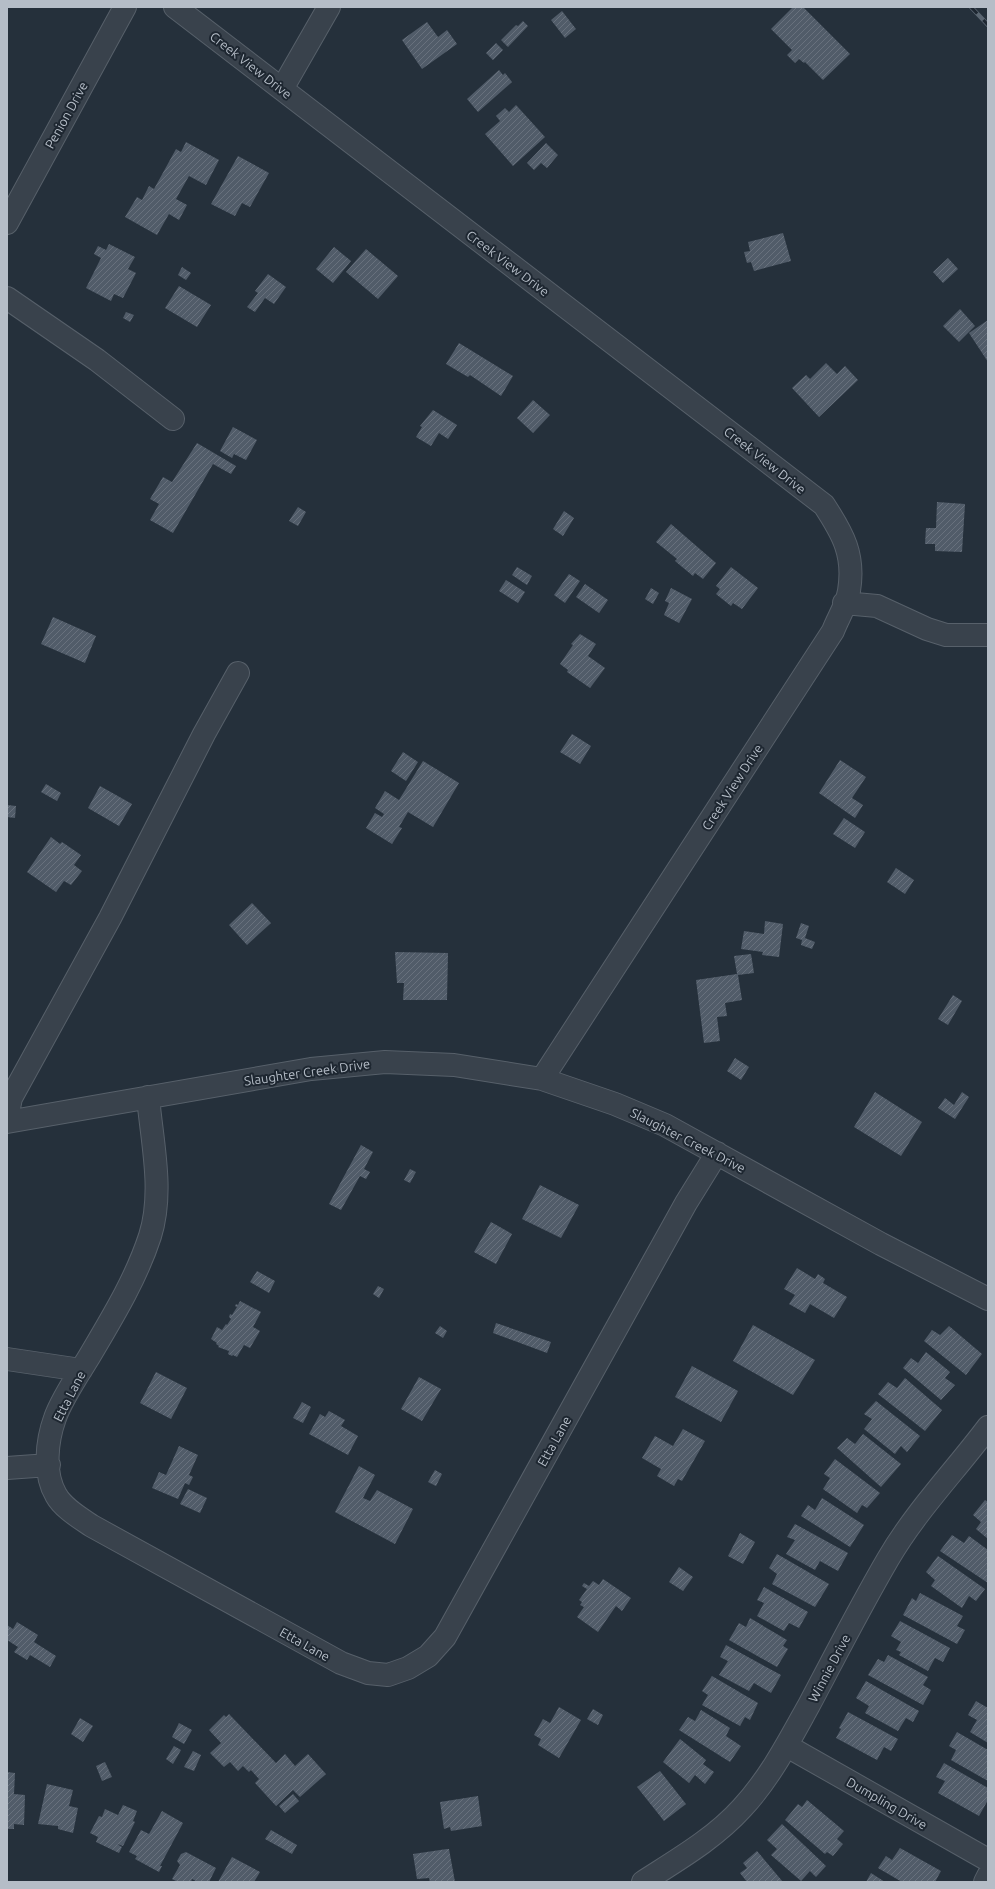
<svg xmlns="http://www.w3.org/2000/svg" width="995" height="1889" viewBox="0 0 995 1889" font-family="Ubuntu,sans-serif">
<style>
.building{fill:url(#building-hatch)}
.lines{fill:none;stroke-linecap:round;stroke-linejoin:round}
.minor-casing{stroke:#57606a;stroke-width:24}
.minor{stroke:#39424c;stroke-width:22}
.rail-casing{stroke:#5b6672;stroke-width:4.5}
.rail{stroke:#1e2731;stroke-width:3;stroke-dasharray:9;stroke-linecap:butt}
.labels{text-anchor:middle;stroke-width:4;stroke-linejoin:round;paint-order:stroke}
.street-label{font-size:13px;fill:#b5bdc7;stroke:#1e2731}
</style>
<defs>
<pattern id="building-hatch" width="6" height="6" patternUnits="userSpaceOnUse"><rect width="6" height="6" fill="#515c69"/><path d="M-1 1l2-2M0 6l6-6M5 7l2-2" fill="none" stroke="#68717d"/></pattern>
</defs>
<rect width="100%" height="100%" fill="#25303b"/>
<!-- building -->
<path class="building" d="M793 7H803L850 54 823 80 805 62 804 63 799 59 795 63 787 55 792 50 771 29Z
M562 11 576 29 565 38 551 20Z
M523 21 528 26 508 47 501 40 516 25 518 26Z
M427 22 438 37 447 30 457 44 422 69 402 40Z
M496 43 503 50 493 60 486 53Z
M499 70 503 75 505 73 512 82 478 112 467 99Z
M516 105 545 137 513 166 485 134 500 121 496 116 505 108 509 112Z
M186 142 219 160 206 185 189 176 176 199 187 205 179 220 169 214 157 235 125 217 137 197 142 200 149 186 154 189 176 149 181 152Z
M546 143 558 155 547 168 541 163 534 170 527 163Z
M238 156 269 173 250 207 242 203 235 216 211 204Z
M783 233 791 261 754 271 751 262 747 263 744 252 750 251 748 242Z
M109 244 135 257 128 269 136 273 123 298 114 294 111 301 86 288 101 258 94 254 98 246 106 250Z
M334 247 351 261 333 283 316 269Z
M366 249 398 276 378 299 346 272Z
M948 258 958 269 943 283 933 272Z
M182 267 191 273 186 280 178 275Z
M268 274 286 287 274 304 265 298 255 312 247 307 258 293 255 291Z
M179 286 211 305 197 327 165 308Z
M960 309 975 326 959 342 943 326Z
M126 312 134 315 130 322 123 318Z
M988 320V362L969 333Z
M459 343 513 376 501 396 470 375 468 377 446 364Z
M826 363 837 374 845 366 858 380 819 417 792 388 806 375 810 379Z
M533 400 550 415 533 433 517 418Z
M433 410 457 425 448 439 439 433 431 446 416 437 422 427 420 426Z
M233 427 257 440 246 460 234 454 232 458 220 451Z
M197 443 236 466 231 474 213 464 173 533 150 520 159 504 150 499 163 477 172 482Z
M937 502 965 504 962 552 935 551V544H925L926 528H936Z
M298 507 306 512 298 526 289 521Z
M564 511 574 518 563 536 553 529Z
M671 524 716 563 703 579 695 573 693 576 675 561 677 559 656 542Z
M517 567 532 576 527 585 512 575Z
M731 567 758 588 742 609 733 603 731 606 716 594 720 589 716 586Z
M569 574 580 581 565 603 554 595Z
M506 580 525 592 518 603 499 591Z
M585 584 608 600 599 613 576 597Z
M651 588 659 593 653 604 645 599Z
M671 588 692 599 679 623 664 615 669 603 665 601Z
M53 617 96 636 85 663 41 644Z
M580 634 596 644 588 656 605 668 590 688 567 672 568 670 560 664 573 645 571 644Z
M572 734 591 746 580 764 560 752Z
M403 752 418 762 406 781 391 771Z
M840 760 866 777 852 798 863 805 855 818 819 793Z
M423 761 459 783 433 827 408 812 399 827 402 828 392 844 366 828 375 813 382 817 384 814 375 808 385 791 399 800Z
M46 784 61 793 57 801 41 792Z
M100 786 132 804 119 826 88 808Z
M7 805 16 806 15 818 7 817Z
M844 818 865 832 855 848 833 834Z
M51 837 60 844 62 842 81 855 74 865 82 871 71 885 64 881 56 892 27 872Z
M896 868 914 880 905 894 887 882Z
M252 903 271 923 247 945 229 925Z
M765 921 783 924 779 957 762 955 763 952 741 949 744 931 764 934Z
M801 923 809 926 805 938 815 942 812 949 801 945 802 940 796 938Z
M395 952 448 953 447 1000H403L404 983H397Z
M751 954 754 973 738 975 742 1000 725 1003 727 1016 717 1017 720 1041 704 1043 696 980 737 974 734 956Z
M953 995 962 1001 948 1025 938 1019Z
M735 1058 749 1067 741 1080 727 1071Z
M875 1092 922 1122 901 1156 854 1127Z
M962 1092 969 1097 955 1119 938 1108 945 1098 954 1105Z
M361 1145 373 1152 364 1169 370 1172 366 1179 360 1176 341 1210 329 1204Z
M410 1169 416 1172 410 1183 404 1180Z
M540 1185 579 1205 561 1238 522 1219Z
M491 1222 512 1234 496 1264 474 1252Z
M797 1268 815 1279 818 1274 825 1279 823 1283 847 1297 834 1318 810 1304 805 1313 789 1304 795 1295 784 1289Z
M257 1271 275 1281 269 1293 250 1282Z
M378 1286 384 1289 379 1298 373 1294Z
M240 1301 261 1312 253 1327 260 1331 250 1348 244 1345 237 1357 233 1355 232 1356 228 1354 229 1351 218 1347 219 1346 216 1344 217 1343 211 1339 217 1327 222 1330 226 1324 227 1325 231 1319 229 1317 230 1314 232 1315 237 1307 235 1306 236 1304 238 1305Z
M496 1323 551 1342 547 1353 493 1333Z
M753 1325 815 1360 793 1395 733 1361Z
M440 1326 447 1331 443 1338 435 1333Z
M949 1326 982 1354 966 1375 924 1341 932 1330 940 1335Z
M926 1352 950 1372 945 1378 955 1385 941 1400 903 1368 911 1358 918 1363Z
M692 1366 738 1391 721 1422 675 1397Z
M156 1372 187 1388 171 1419 140 1403Z
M419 1377 441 1389 422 1421 401 1409Z
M905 1378 942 1410 925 1431 878 1394 888 1382 897 1388Z
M876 1401 920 1436 907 1452 901 1446 895 1454 864 1429 872 1419 864 1414Z
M302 1402 311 1407 303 1423 293 1418Z
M329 1411 345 1420 341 1426 358 1436 348 1455 309 1434 320 1414 325 1417Z
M683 1429 705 1441 682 1481 678 1479 674 1486 657 1476 661 1469 642 1458 655 1436 673 1446Z
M863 1434 901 1464 881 1487 837 1448 847 1438 855 1444Z
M179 1446 198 1455 189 1475 193 1477 189 1485 185 1483 178 1499 152 1488 159 1472 166 1475Z
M835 1459 880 1493 867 1508 862 1505 857 1513 823 1489 830 1478 824 1474Z
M359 1466 375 1475 363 1498 370 1501 377 1490 413 1509 395 1544 335 1512Z
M435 1470 442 1474 436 1486 428 1482Z
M188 1489 207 1498 200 1513 180 1504Z
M822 1498 864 1525 850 1547 801 1516 808 1505 815 1510Z
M985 1500 988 1502V1539L976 1529 981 1522 973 1515Z
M795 1524 848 1553 838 1571 820 1561 815 1570 786 1554 795 1540 787 1537Z
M740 1533 755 1542 743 1564 728 1556Z
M952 1535 964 1543 969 1536 988 1550V1583L940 1551Z
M777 1554 829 1584 815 1607 772 1584 777 1574 769 1568Z
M938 1556 985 1589 976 1601 969 1596 962 1608 931 1586 935 1580 926 1572Z
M679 1567 693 1577 683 1591 669 1582Z
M603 1579 631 1598 622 1611 616 1606 598 1632 577 1617 584 1607 580 1605 582 1602 579 1600 587 1589 582 1586 584 1583 589 1586 593 1581 599 1585Z
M764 1587 808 1612 799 1628 789 1623 784 1631 757 1616 764 1603 757 1600Z
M920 1593 963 1616 957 1626 965 1630 957 1644 903 1615 912 1598 916 1601Z
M750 1618 787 1640 783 1646 788 1649 777 1667 729 1640 739 1623 746 1627Z
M900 1621 950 1648 943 1662 935 1658 928 1671 899 1655 901 1652 896 1650 901 1642 891 1636Z
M17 1622 38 1635 34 1642 56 1656 50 1667 30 1655 27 1660 14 1652 18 1647 7 1640V1625L13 1629Z
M726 1645 781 1675 771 1693 754 1683 749 1691 719 1675 728 1661 720 1657Z
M888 1655 928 1677 923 1685 931 1690 923 1705 868 1675 878 1659 884 1662Z
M712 1676 758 1703 750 1720 745 1717 740 1726 702 1705 708 1695 702 1691Z
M866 1681 919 1711 913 1722 906 1718 898 1731 865 1713 869 1706 856 1698Z
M976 1701 988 1708V1743L970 1732 977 1720 968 1715Z
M559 1707 581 1720 559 1758 538 1745 541 1739 534 1735 543 1719 550 1723Z
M593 1709 603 1715 598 1725 587 1719Z
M701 1710 730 1728 726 1736 741 1746 730 1762 679 1730 688 1717 695 1721Z
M848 1712 898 1739 891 1751 884 1747 877 1760 836 1738 841 1729 839 1728Z
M229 1714 276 1763 285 1754 295 1766 308 1754 326 1774 300 1797 293 1790 276 1806 255 1783 259 1779 251 1770 249 1772 243 1766 238 1771 230 1762 224 1767 210 1753 221 1743 209 1730 224 1715 226 1717Z
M80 1718 93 1726 83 1742 71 1734Z
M179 1723 192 1730 184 1744 172 1737Z
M957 1732 988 1750V1781L951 1760 956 1750 949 1746Z
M680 1739 706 1760 703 1764 714 1772 705 1784 695 1775 689 1783 663 1762Z
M174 1746 181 1750 173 1764 166 1759Z
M193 1751 201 1755 194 1771 184 1767Z
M105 1762 112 1777 102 1781 96 1766Z
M944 1763 988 1788V1800L979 1816 938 1793 945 1781 936 1777Z
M660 1771 686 1804 664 1821 637 1787Z
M7 1772 15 1773 14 1794 25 1795 24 1825 14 1824V1829H7Z
M47 1784 73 1790 69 1806 78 1808 73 1833 58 1829V1826L38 1824Z
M293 1794 299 1801 285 1813 279 1806Z
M478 1796 482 1826 451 1831 450 1827 444 1829 440 1802Z
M807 1800 844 1831 837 1839 843 1844 833 1856 827 1852 825 1854 785 1820 798 1804 802 1807Z
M123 1805 137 1811 133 1821 135 1822 123 1846 117 1844 122 1847 119 1853 96 1842 98 1837 90 1833 99 1816 102 1817 105 1809 118 1815Z
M162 1811 183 1823 160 1866H162L159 1872 135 1859 137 1856 129 1852 141 1830 149 1834Z
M782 1824 826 1866 816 1877 810 1871 801 1881 771 1855 777 1849 767 1840Z
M271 1830 297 1845 292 1854 265 1839Z
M900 1848 941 1871 935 1882H902L878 1868 886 1856 892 1860Z
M447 1849H449L455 1882H430L429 1878 417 1879 413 1854Z
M757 1851 783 1882H747L740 1873 747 1868 743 1863Z
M186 1852 216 1868 209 1882H198L192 1879 191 1882H178L172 1879 180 1865 177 1861 181 1854Z
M232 1857 260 1872 254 1882H218Z
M871 1873 885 1882H866Z"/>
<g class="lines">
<!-- minor casing -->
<g class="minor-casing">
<path id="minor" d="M175 7 824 505C843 534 855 555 849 591 847 604 838 618 833 631L542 1079
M282 89 329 7
M7 223 125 7
M7 298 97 360 173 419
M844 603 877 606 927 629 946 635H988
M148 1097C152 1142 164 1192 150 1236 136 1279 112 1318 89 1357 79 1373 61 1400 55 1418 47 1440 43 1473 56 1495 63 1508 80 1518 92 1526L341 1663 368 1673 388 1675 408 1668 428 1656 445 1637 686 1203 717 1153
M7 1118 11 1098 110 918 204 734 238 673
M7 1122 311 1069 385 1062 454 1065 542 1079 615 1104 665 1125 881 1244 988 1299
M7 1359 81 1370
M7 1468 49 1465
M787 1746 988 1860
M643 1882C677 1860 714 1839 742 1808 770 1778 789 1741 809 1705 835 1656 860 1607 888 1559 916 1511 955 1471 988 1427
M985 1882 988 1876"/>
</g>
<!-- minor -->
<use href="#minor" class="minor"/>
<!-- rail casing -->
<g class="rail-casing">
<path id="rail" d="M971 7 988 25"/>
</g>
<!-- rail -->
<use href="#rail" class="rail"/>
</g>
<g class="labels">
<!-- street labels -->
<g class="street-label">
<text transform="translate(251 65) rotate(38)" y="5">Creek View Drive</text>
<text transform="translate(66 115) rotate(-61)" y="5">Penion Drive</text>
<text transform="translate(508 263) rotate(37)" y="5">Creek View Drive</text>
<text transform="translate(765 460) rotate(38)" y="5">Creek View Drive</text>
<text transform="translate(732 787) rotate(-57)" y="5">Creek View Drive</text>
<text transform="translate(307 1072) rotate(-8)" y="5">Slaughter Creek Drive</text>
<text transform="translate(688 1140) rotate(27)" y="5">Slaughter Creek Drive</text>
<text transform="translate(69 1396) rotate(-63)" y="5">Etta Lane</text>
<text transform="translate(554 1441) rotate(-61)" y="5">Etta Lane</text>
<text transform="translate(305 1644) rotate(29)" y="5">Etta Lane</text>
<text transform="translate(829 1668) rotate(-62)" y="5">Winnie Drive</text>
<text transform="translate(887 1803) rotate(30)" y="5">Dumpling Drive</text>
</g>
</g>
<!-- border -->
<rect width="995" height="1889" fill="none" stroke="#b5bdc7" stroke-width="16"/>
</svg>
